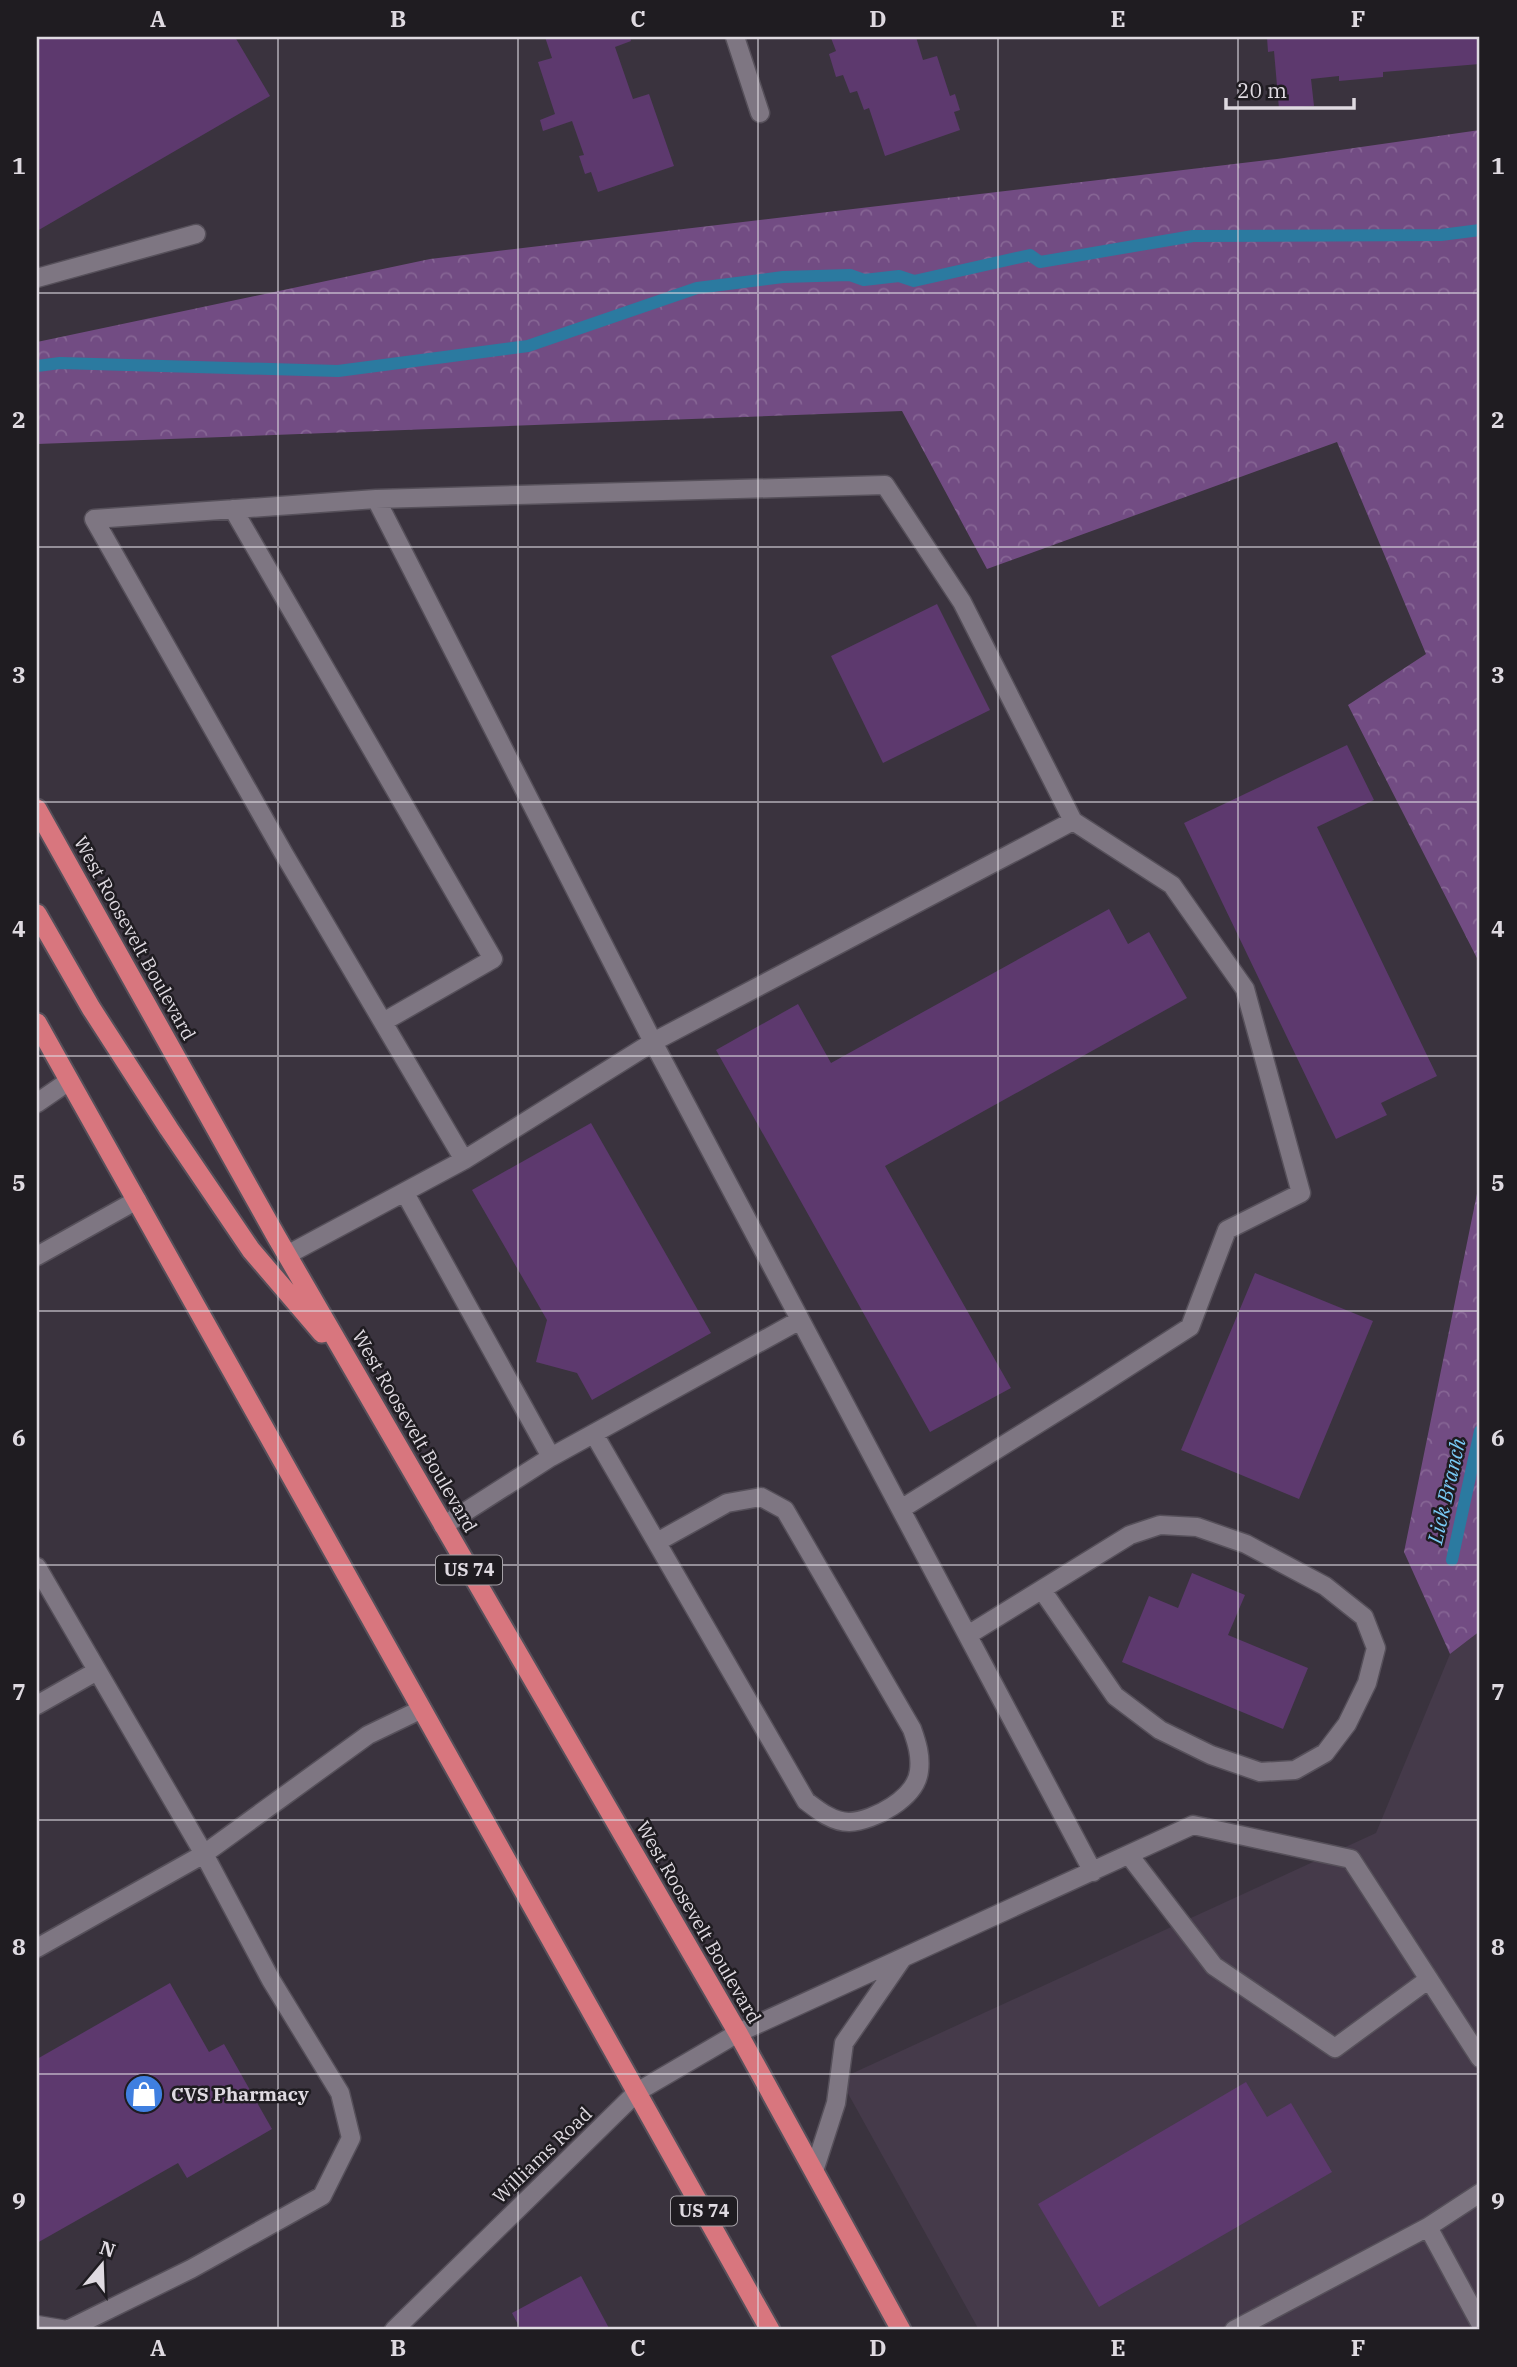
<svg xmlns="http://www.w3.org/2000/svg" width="1517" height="2367" viewBox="0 0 1517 2367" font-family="'IBM Plex Serif',serif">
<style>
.built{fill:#453a4a}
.forest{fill:url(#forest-crowns)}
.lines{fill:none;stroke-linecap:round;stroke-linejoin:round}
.stream{stroke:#2b7aa0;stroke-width:12}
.building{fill:#5d396e}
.service-casing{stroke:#56505a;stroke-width:21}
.tertiary-casing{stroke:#56505a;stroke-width:21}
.trunk-casing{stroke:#56505a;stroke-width:23}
.service{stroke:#7e7682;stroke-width:18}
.tertiary{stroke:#7e7682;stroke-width:18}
.trunk{stroke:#d8767e;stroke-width:19}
.grid{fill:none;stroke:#dfdae1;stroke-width:2;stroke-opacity:0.55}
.labels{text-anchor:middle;stroke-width:5;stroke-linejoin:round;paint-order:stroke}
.shield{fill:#1f1c21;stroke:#a5a1a7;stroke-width:2}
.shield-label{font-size:18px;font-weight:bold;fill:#dfdae1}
.street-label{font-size:19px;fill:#dfdae1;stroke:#1f1c21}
.poi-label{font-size:19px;font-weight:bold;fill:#dfdae1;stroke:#1f1c21;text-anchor:start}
.water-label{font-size:21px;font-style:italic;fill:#79caf5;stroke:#1f1c21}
.neatline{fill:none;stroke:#dfdae1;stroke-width:2.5}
.grid-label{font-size:23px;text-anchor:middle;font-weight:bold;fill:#dfdae1}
</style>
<defs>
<pattern id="forest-crowns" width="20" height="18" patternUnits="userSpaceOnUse" patternTransform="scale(1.75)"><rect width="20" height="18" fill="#724c83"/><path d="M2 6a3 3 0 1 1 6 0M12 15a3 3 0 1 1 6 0" fill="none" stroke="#866594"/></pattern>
</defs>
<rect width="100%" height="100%" fill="#3a333e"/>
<!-- built -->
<path class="built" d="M1480 1631V2330H979L840 2079 1376 1833 1450 1654Z"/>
<!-- forest -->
<path class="forest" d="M1480 130V964L1348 705 1426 654 1337 442 987 569 902 411 37 444V342L430 259 1277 159Z
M1480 1179V1631L1450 1654 1404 1552Z"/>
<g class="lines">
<!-- stream -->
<path class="stream" d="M37 366 60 363 338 371 528 346 697 288 783 277 850 275 864 280 899 276 914 281 1030 255 1040 262 1193 236 1441 235 1480 230
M1452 1560 1480 1431"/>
</g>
<!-- building -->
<path class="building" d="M37 37H235L270 96 37 231Z
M545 37H630L631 41 615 47 633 99 649 94 674 166 598 192 591 172 585 174 579 156 584 155 572 121 543 131 540 120 555 114 538 62 552 58Z
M836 37H916L923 60 937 56 950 96 955 94 960 110 954 112 960 130 885 156 869 108 864 110 857 91 850 93 843 75 836 77 829 54 836 51 831 38Z
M1267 37H1480V64L1383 72V77L1339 81V76L1311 79 1314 106 1279 109 1274 51 1268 52Z
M937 604 990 710 883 763 831 656Z
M1347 745 1374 800 1317 827 1437 1076 1381 1103 1387 1115 1336 1139 1184 823Z
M1109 909 1128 944 1149 932 1187 998 885 1166 1011 1388 930 1432 716 1050 798 1004 831 1063Z
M591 1123 711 1333 592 1400 577 1373 536 1362 547 1320 472 1190Z
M1255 1273 1373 1321 1299 1499 1181 1450Z
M1192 1573 1245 1595 1228 1635 1308 1668 1283 1729 1122 1662 1149 1596 1178 1608Z
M170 1983 209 2052 224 2044 272 2129 187 2178 178 2163 37 2243V2059Z
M1246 2082 1267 2117 1291 2103 1332 2172 1099 2307 1038 2204Z
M581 2276 610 2330H521L512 2313Z"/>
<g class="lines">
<!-- service casing -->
<g class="service-casing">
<path id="service" d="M735 37 760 113
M37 278 196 234
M376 499 885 485 962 602 1073 821 1172 885 1245 989 1301 1193 1227 1230 1190 1327 1089 1392 901 1509
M233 509 493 959 383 1022
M37 1103 69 1081
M464 1160 653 1042 1073 821
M405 1193 551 1457
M287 1255 464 1160 284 854 94 519 376 499 653 1042 1093 1872
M37 1256 137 1200
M594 1434 806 1801C819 1811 833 1822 849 1822 874 1821 916 1798 919 1771 921 1756 917 1743 912 1729L785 1510 761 1497 727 1503 657 1542
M443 1526 551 1457 800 1320
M37 1567 204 1854 271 1980 340 2093 351 2138 322 2196 191 2269 67 2330 37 2325
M968 1635 1130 1535 1160 1525 1197 1527 1246 1544 1325 1586 1364 1617 1376 1648 1367 1683 1347 1724 1325 1753 1295 1770 1260 1772 1211 1755 1160 1730 1115 1696 1042 1590
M37 1705 97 1671
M1129 1855 1214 1966 1335 2048 1429 1979
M37 1948 204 1854 368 1735 422 1709
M738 2033 1193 1825 1351 1859 1480 2058
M814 2171 836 2103 844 2043 902 1959
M1480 2193 1428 2227 1480 2323
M1234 2330 1428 2227"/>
</g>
<!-- tertiary casing -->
<g class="tertiary-casing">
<path id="tertiary" d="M394 2330 637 2092 738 2033"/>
</g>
<!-- trunk casing -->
<g class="trunk-casing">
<path id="trunk" d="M37 809 276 1236 738 2033 901 2330
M37 914 91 1008 169 1129 251 1250 322 1333
M37 1023 770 2330"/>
</g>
<!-- service -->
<use href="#service" class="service"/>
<!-- tertiary -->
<use href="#tertiary" class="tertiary"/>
<!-- trunk -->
<use href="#trunk" class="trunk"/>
</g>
<!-- grid -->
<path class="grid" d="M278 37V2330M518 37V2330M758 37V2330M998 37V2330M1238 37V2330M37 293H1480M37 547H1480M37 802H1480M37 1056H1480M37 1311H1480M37 1565H1480M37 1820H1480M37 2074H1480"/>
<!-- icons -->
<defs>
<g id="shop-disc" transform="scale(2.0125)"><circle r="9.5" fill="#3f7fe0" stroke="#1f1c21"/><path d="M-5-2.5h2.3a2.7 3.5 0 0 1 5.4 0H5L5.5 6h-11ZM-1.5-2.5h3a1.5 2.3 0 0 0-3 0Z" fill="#fff"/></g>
</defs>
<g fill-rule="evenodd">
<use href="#shop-disc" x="144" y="2094"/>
</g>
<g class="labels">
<!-- shield labels -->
<g class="shield">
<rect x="436" y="1555.5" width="66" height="29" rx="5"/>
<rect x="671" y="2196.5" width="66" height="29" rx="5"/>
</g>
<g class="shield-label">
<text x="469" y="1576">US 74</text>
<text x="704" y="2217">US 74</text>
</g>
<!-- street labels -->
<g class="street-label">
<text transform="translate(135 938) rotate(61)" y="7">West Roosevelt Boulevard</text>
<text transform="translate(415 1431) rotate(60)" y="7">West Roosevelt Boulevard</text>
<text transform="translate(699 1922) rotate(60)" y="7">West Roosevelt Boulevard</text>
<text transform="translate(542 2155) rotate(-44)" y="7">Williams Road</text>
</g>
<!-- poi labels -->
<g class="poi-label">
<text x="171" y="2101">CVS Pharmacy</text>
</g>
<!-- water labels -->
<g class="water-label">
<text transform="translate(1447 1491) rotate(-77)" y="7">Lick Branch</text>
</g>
</g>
<!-- border -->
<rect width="1517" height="2367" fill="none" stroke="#1f1c21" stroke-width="77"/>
<!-- north arrow -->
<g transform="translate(102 2265) rotate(19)" stroke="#1f1c21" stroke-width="5" paint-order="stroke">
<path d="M0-5L12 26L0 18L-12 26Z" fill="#dfdae1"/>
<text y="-10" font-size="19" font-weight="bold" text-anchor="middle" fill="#dfdae1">N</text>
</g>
<!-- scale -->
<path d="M1226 98v10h128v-10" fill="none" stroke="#dfdae1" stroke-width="3.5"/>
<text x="1237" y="98" font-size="21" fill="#dfdae1" stroke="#1f1c21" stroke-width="5" paint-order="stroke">20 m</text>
<rect x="38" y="38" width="1440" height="2290" class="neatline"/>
<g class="grid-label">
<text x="158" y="27">A</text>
<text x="398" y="27">B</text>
<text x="638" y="27">C</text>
<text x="878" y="27">D</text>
<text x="1118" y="27">E</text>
<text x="1358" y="27">F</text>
<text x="19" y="174">1</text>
<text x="1498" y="174">1</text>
<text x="19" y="428">2</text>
<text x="1498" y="428">2</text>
<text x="19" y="683">3</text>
<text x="1498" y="683">3</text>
<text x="19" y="937">4</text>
<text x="1498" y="937">4</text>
<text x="19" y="1191">5</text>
<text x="1498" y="1191">5</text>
<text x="19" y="1446">6</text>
<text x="1498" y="1446">6</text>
<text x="19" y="1700">7</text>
<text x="1498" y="1700">7</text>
<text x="19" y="1955">8</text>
<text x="1498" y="1955">8</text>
<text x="19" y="2209">9</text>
<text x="1498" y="2209">9</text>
<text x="158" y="2356">A</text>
<text x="398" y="2356">B</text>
<text x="638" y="2356">C</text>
<text x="878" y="2356">D</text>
<text x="1118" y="2356">E</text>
<text x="1358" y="2356">F</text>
</g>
</svg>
